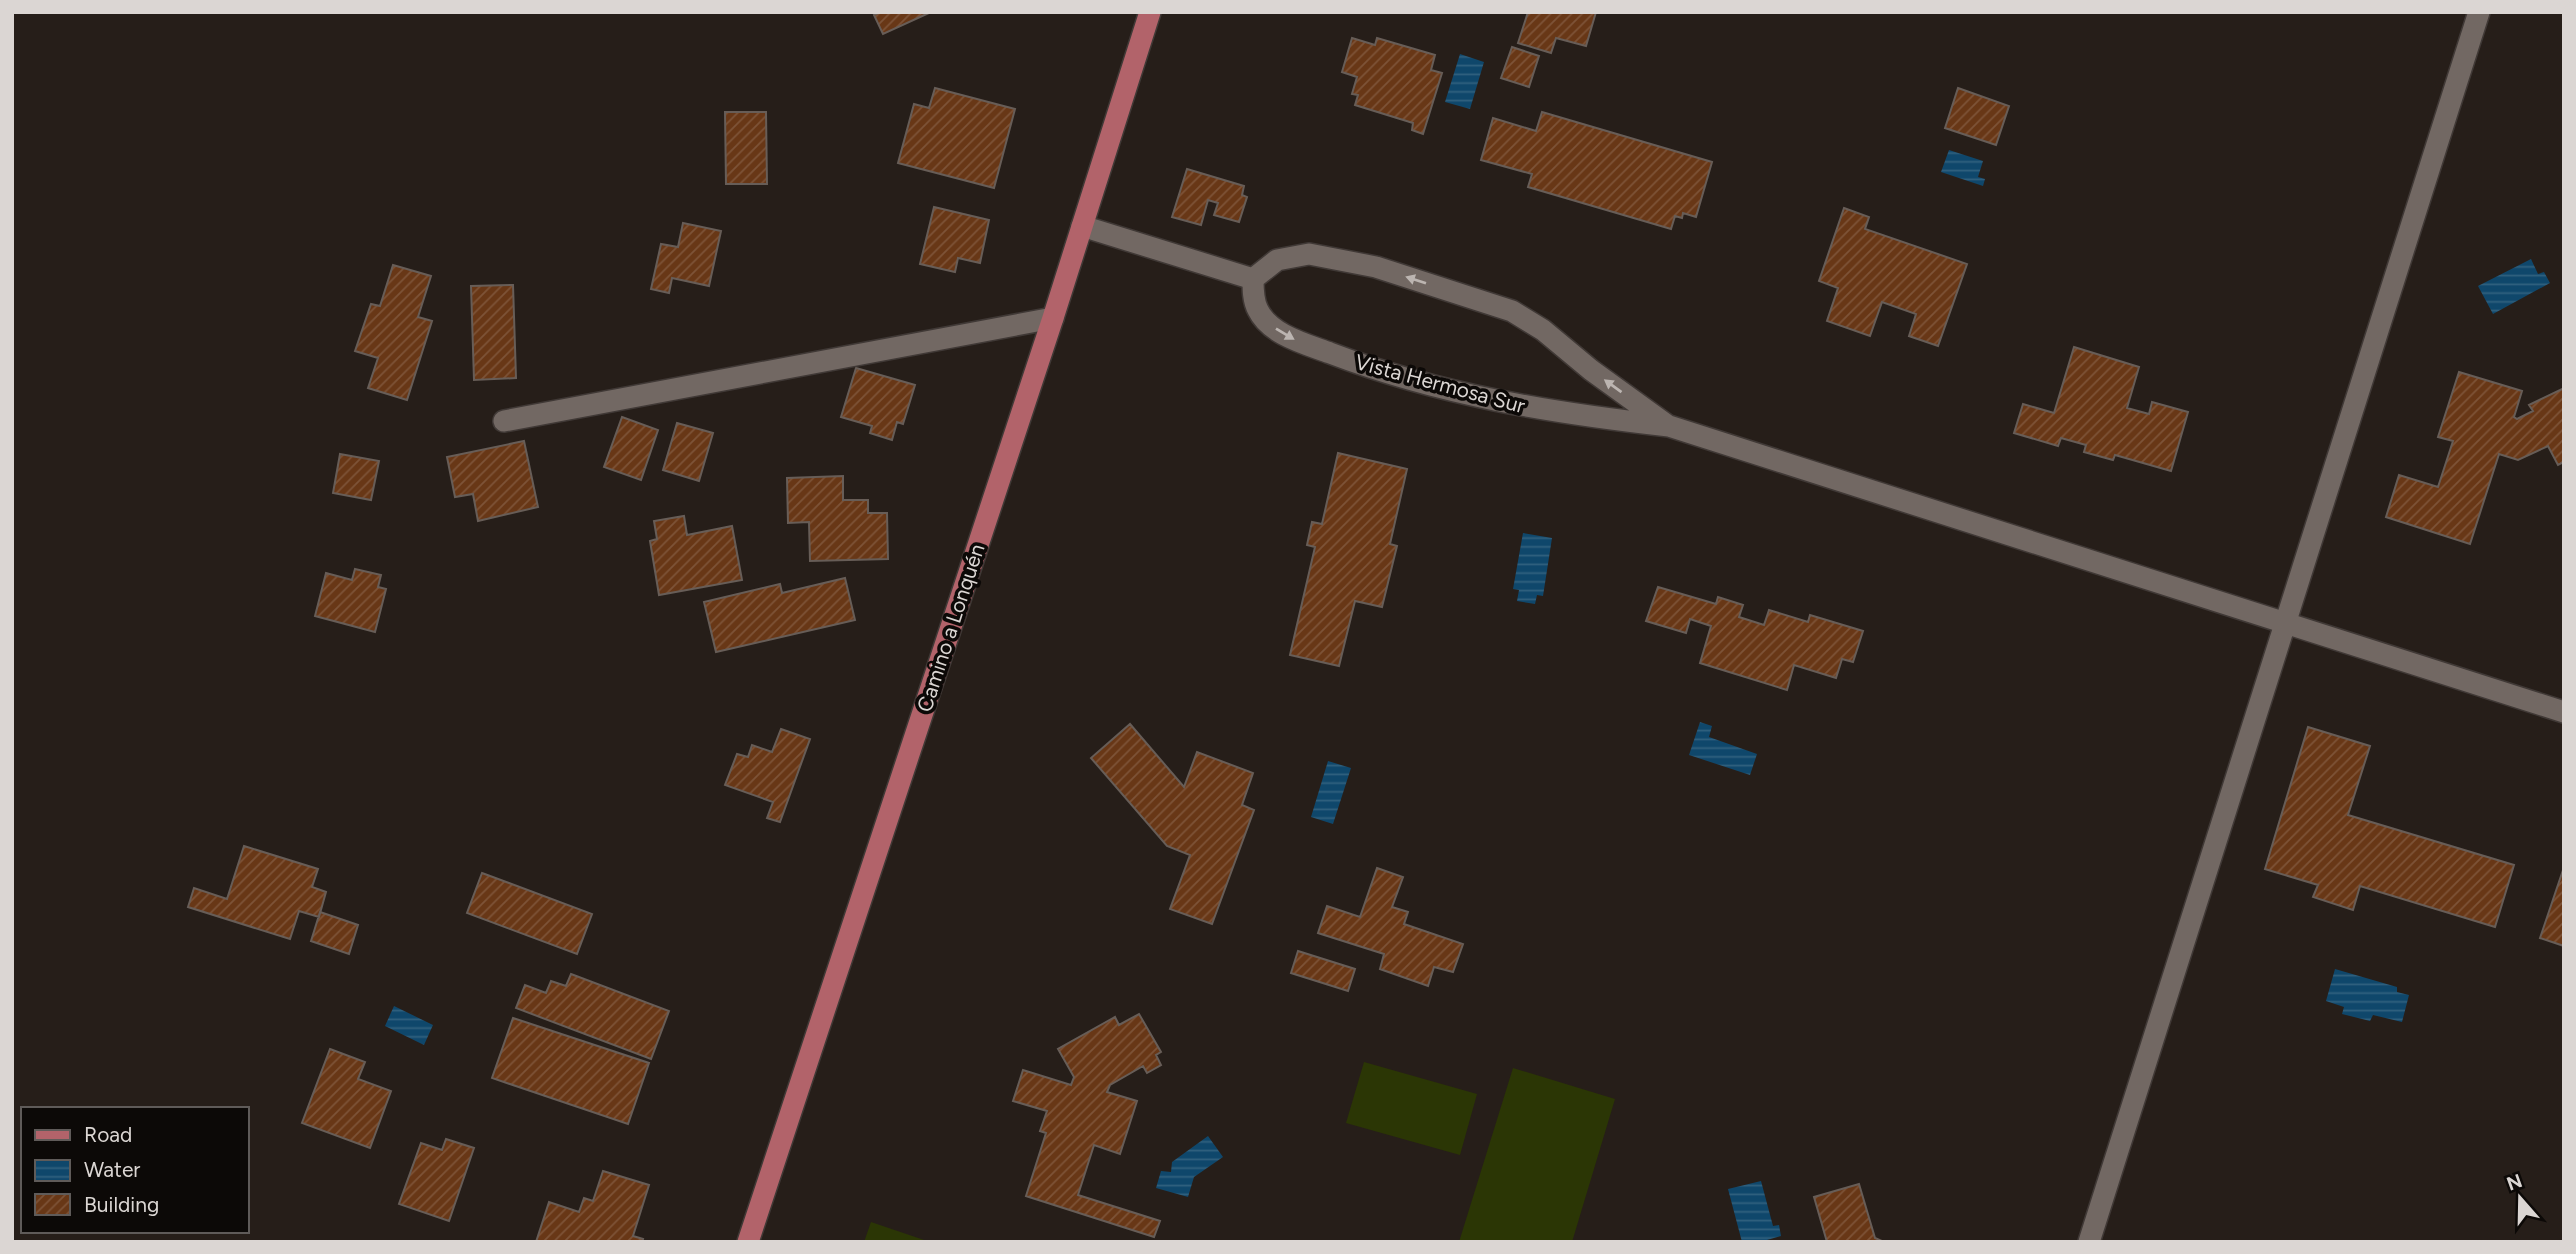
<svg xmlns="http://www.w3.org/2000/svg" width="2576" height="1254" viewBox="0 0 2576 1254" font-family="Figtree,sans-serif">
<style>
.pitch{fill:#2b3605}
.water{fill:url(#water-rules)}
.building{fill:url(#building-hatch);stroke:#675d57;stroke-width:2}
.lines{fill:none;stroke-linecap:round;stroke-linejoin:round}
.minor-casing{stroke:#403936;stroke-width:24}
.primary-casing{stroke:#403936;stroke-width:24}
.minor{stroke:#726863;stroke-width:21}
.primary{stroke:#b2636a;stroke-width:21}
.oneway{fill:#bcb5b1}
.labels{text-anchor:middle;stroke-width:7;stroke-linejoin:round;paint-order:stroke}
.street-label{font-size:21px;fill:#dbd6d3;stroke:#0c0907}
</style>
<defs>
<pattern id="water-rules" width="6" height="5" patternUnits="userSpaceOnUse" patternTransform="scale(1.75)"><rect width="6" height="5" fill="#0f476b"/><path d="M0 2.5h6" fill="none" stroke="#31617f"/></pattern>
<pattern id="building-hatch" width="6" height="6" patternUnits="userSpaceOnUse" patternTransform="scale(1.75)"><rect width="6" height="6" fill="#683716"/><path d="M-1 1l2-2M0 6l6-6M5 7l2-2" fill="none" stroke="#7d5337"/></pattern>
</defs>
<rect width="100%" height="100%" fill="#261e19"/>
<!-- pitch -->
<path class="pitch" d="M1364 1062 1477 1094 1460 1155 1346 1123Z
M1513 1068 1615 1099 1572 1242H1459Z
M871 1222 930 1242H864Z"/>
<!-- water -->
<path class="water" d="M1460 54 1484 62 1470 109 1445 102Z
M1949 150 1983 161 1978 177 1985 179 1983 186 1941 172Z
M2531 259 2538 274 2544 272 2550 283 2493 314 2478 286Z
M1523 533 1552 538 1543 596 1537 595 1535 604 1517 601 1519 590 1513 589Z
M1700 722 1712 726 1709 737 1757 754 1750 775 1689 755Z
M1328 761 1351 768 1333 824 1311 817Z
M2335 969 2397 987V992L2409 995 2402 1022 2373 1015 2370 1021 2342 1014 2344 1007 2326 1001Z
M394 1006 433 1025 424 1045 385 1026Z
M1208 1136 1223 1157 1194 1177 1188 1197 1156 1188 1161 1171 1171 1172 1172 1162Z
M1761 1181 1773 1226 1779 1225 1781 1236 1760 1242H1742L1728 1189Z"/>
<!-- building -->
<path class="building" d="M880 12H931L883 34 874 15Z
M1528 12H1596L1586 46 1556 38 1551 53 1518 43Z
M1352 38 1375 45 1377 38 1435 55 1431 70 1442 73 1423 134 1412 130 1413 123 1355 105 1358 95 1352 94 1357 77 1342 72Z
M1512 47 1539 56 1529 87 1501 78Z
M935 88 1015 109 994 188 898 163 914 104 929 108Z
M1958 88 2009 106 1996 145 1945 128Z
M725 112H766L767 184H726Z
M1542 112 1712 162 1696 217 1683 213 1682 218 1675 216 1671 229 1528 187 1532 174 1481 160 1493 118 1536 131Z
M1187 169 1244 186 1242 195 1247 197 1239 222 1214 215 1218 203 1208 200 1201 225 1172 217Z
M934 207 989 220 980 263 958 258 955 272 920 264Z
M1844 208 1869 217 1865 229 1967 264 1938 346 1909 336 1916 314 1882 302 1870 336 1827 321 1838 288 1819 281Z
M683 223 721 231 709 286 672 278 669 293 651 289 661 244 678 247Z
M393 265 431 276 418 317 432 321 407 400 368 388 378 358 355 351 371 304 380 306Z
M513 285 516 378 474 380 471 286Z
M2074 347 2139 367 2127 408 2149 414 2152 402 2188 412 2171 471 2115 455 2113 460 2084 452 2086 445 2061 438 2058 446 2014 433 2023 404 2054 413Z
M856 368 915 385 903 424 897 422 892 440 870 433 872 426 841 417Z
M2459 372 2522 391 2514 417 2517 419 2533 411 2529 405 2564 388V462L2558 465 2548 446 2518 460 2499 454 2470 544 2386 517 2399 475 2438 487 2453 441 2438 437Z
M622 417 658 430 641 480 604 467Z
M677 423 713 433 699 481 663 470Z
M524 441 538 507 478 521 473 494 455 497 447 457Z
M1338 453 1407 469 1390 544 1397 546 1382 607 1355 601 1339 666 1290 655 1315 547 1307 545 1312 522 1322 524Z
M340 454 379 461 371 500 333 493Z
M843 476V500H868V513H887L888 559 810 561 809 522 788 523 787 478Z
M684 516 687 535 732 526 742 580 659 595 650 541 657 539 654 521Z
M355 569 381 575 378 587 386 589 375 632 315 616 326 573 352 580Z
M845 578 855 620 716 652 704 602 780 584 782 593Z
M1658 587 1716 604 1718 597 1743 605 1739 617 1764 625 1769 610 1808 622 1810 615 1863 631 1853 662 1842 659 1836 678 1794 665 1787 690 1700 663 1711 626 1690 619 1686 633 1646 621Z
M1130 724 1184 787 1197 752 1253 773 1242 805 1254 810 1212 924 1170 909 1190 855 1167 846 1091 758Z
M2308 727 2370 746 2348 815 2514 865 2495 927 2360 886 2353 910 2313 897 2318 885 2265 869Z
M781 729 810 739 780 822 767 818 773 802 725 785 737 754 748 757 752 745 772 752Z
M244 846 318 869 312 887 326 892 319 917 299 911 290 939 188 907 194 888 227 899Z
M2564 867V946L2540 938Z
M1377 868 1403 877 1392 907 1408 912 1404 924 1463 944 1453 972 1434 967 1428 986 1380 969 1384 954 1318 933 1327 906 1360 917Z
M482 873 592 914 577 954 467 913Z
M320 912 358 925 349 954 311 941Z
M1298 951 1355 969 1348 991 1291 973Z
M571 974 669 1011 651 1059 516 1008 525 985 546 993 551 981 566 986Z
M1139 1014 1161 1052 1156 1055 1161 1065 1147 1073 1143 1066 1110 1085 1107 1092 1137 1101 1120 1154 1094 1145 1078 1195 1160 1221 1154 1237 1026 1196 1046 1133 1040 1131 1047 1111 1013 1101 1023 1070 1071 1085 1074 1077 1058 1049 1115 1017 1119 1025Z
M513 1018 649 1063 628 1124 492 1078Z
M330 1049 365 1062 358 1079 391 1091 370 1148 302 1123Z
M446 1139 474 1148 449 1221 399 1204 421 1143 442 1150Z
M603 1171 649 1185 633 1236 643 1239 642 1242H536L549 1202 579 1212 584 1198 593 1201Z
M1859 1184 1875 1238 1884 1242H1827L1814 1197Z"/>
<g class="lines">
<!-- minor casing -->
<g class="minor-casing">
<path id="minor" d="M1082 226 1253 279
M1253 279C1253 289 1253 301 1258 310 1270 335 1306 344 1330 353 1440 395 1552 413 1669 426L2564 712
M1253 279 1277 260 1309 254 1376 267 1512 311 1543 330 1591 370 1667 425
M504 421 1053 318
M2089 1242 2479 12"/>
</g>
<!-- primary casing -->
<g class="primary-casing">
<path id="primary" d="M748 1242 1053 318 1150 12"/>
</g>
<!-- minor -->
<use href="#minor" class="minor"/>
<!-- primary -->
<use href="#primary" class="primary"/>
</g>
<!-- one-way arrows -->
<defs><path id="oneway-solid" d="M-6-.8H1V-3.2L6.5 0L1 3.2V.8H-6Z" transform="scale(1.75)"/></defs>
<g class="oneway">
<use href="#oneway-solid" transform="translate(1416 280) rotate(-162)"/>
<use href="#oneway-solid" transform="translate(1285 334) rotate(31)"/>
<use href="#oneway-solid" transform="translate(1613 386) rotate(-144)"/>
</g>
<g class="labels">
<!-- street labels -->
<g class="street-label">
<text transform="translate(1440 384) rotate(15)" y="7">Vista Hermosa Sur</text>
<text transform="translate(951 628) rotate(-72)" y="7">Camino a Lonquén</text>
</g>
</g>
<!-- border -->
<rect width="2576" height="1254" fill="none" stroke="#dbd6d3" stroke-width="28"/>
<!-- legend -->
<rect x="21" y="1107" width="228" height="126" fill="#0c0907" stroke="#5f5b59" stroke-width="2"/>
<rect x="35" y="1130" width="35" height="10" fill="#b2636a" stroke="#5f5b59" stroke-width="2"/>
<text x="84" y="1142" font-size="21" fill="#dbd6d3">Road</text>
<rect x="35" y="1160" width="35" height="21" fill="url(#water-rules)" stroke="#5f5b59" stroke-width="2"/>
<text x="84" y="1177" font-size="21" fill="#dbd6d3">Water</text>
<rect x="35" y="1194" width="35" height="21" fill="url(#building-hatch)" stroke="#5f5b59" stroke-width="2"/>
<text x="84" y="1212" font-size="21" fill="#dbd6d3">Building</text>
<!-- north arrow -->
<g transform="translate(2520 1198) rotate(340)" stroke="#0c0907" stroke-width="5" paint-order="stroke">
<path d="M0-5L12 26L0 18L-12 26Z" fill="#dbd6d3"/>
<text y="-10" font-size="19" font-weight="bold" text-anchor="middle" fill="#dbd6d3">N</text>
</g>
</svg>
